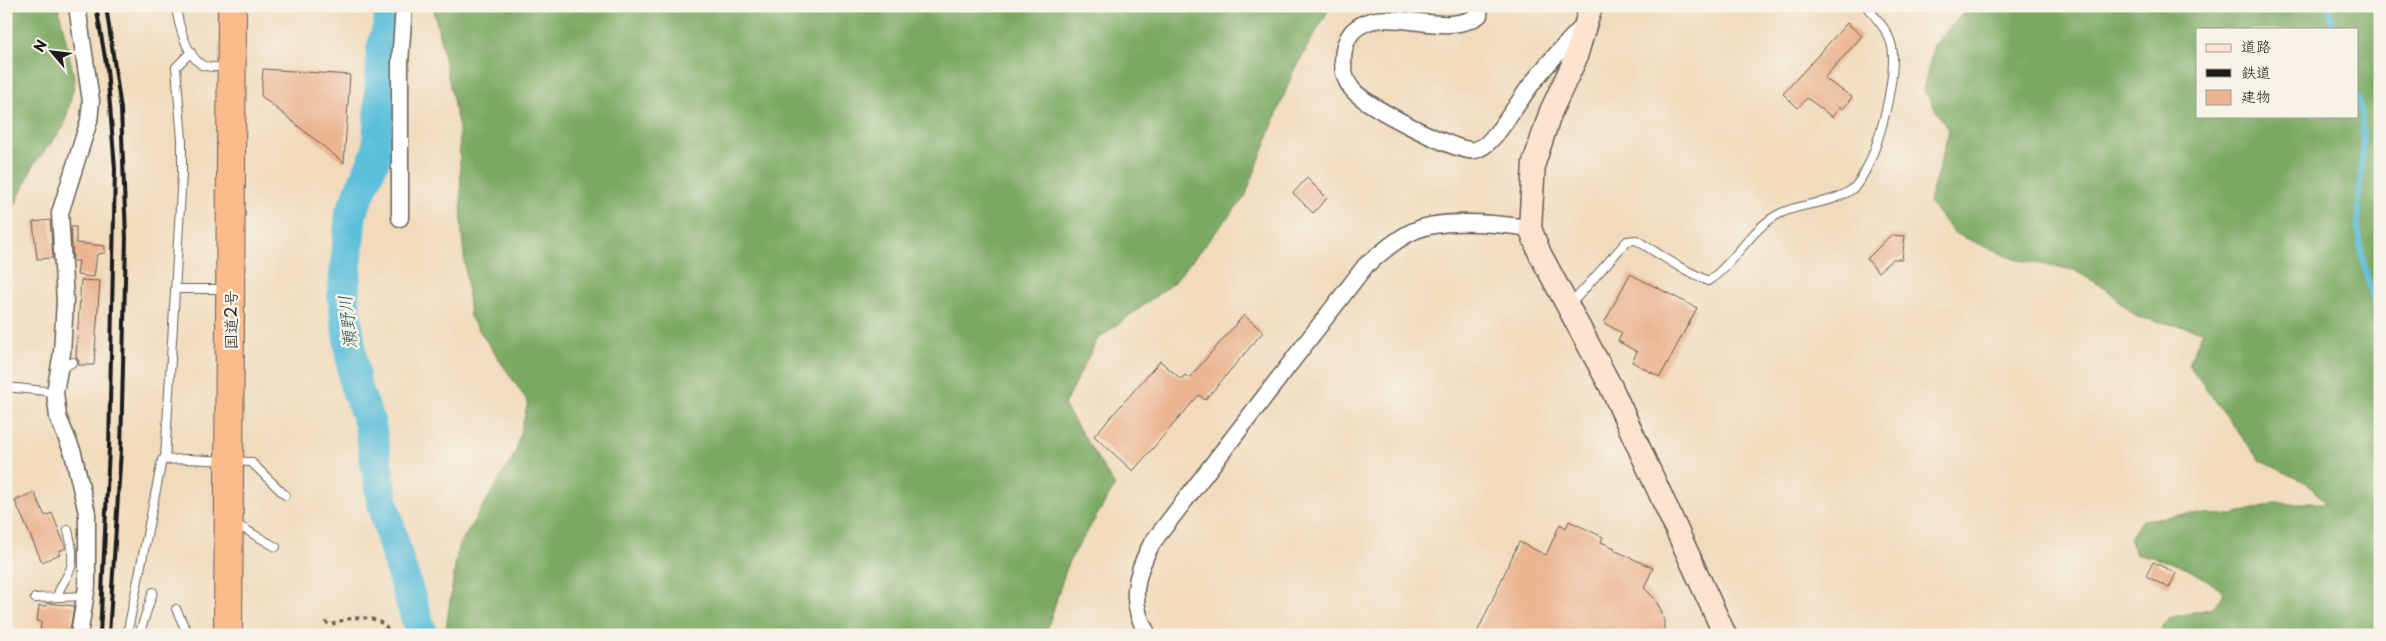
<svg xmlns="http://www.w3.org/2000/svg" width="2386" height="641" viewBox="0 0 2386 641" font-family="'Playpen Sans','Klee One',sans-serif">
<style>
.forest{fill:#7aa962;stroke:#4b623f;fill-rule:evenodd}
.lines{fill:none;stroke-linecap:round;stroke-linejoin:round}
.stream{stroke:#5bbfda;stroke-width:5.5}
.river{stroke:#5bbfda;stroke-width:32}
.building{fill:#ebb592}
.lane-casing{stroke:#675f54;stroke-width:10}
.street-casing{stroke:#675f54;stroke-width:19}
.secondary-casing{stroke:#675f54;stroke-width:25}
.highway-casing{stroke:#675f54;stroke-width:30}
.path{stroke:#675f54;stroke-width:3;stroke-dasharray:4 4;stroke-linecap:butt}
.lane{stroke:#fff;stroke-width:8}
.street{stroke:#fff;stroke-width:16}
.secondary{stroke:#fde4d1;stroke-width:22}
.highway{stroke:#fbbb8d;stroke-width:28}
.rail{stroke:#1c1c1c;stroke-width:4}
.labels{text-anchor:middle;stroke-width:5;stroke-linejoin:round;paint-order:stroke}
.street-label{font-size:16px;fill:#1c1c1c;stroke:#f7f3e8}
.water-label{font-size:18px;font-style:italic;fill:#32555e;stroke:#f7f3e8}
</style>
<rect width="100%" height="100%" fill="#f7f3e8"/>
<filter id="ink" filterUnits="userSpaceOnUse"><feTurbulence type="fractalNoise" baseFrequency=".02" numOctaves="2"/><feDisplacementMap in="SourceGraphic" scale="10" xChannelSelector="R" yChannelSelector="G"/><feConvolveMatrix kernelMatrix="1 2 1 2 8 2 1 2 1" color-interpolation-filters="sRGB"/></filter>
<filter id="wash" filterUnits="userSpaceOnUse"><feTurbulence type="fractalNoise" baseFrequency=".0096" numOctaves="4" result="noise"/><feDisplacementMap in="SourceGraphic" scale="20" xChannelSelector="R" yChannelSelector="G"/><feGaussianBlur stdDeviation="1.12" result="paint"/><feColorMatrix in="noise" values="0 0 0 0 0 0 0 0 0 0 0 0 0 0 0 0 0 1.4 0 .05"/><feComposite in="paint" operator="in"/></filter>
<g filter="url(#wash)">
<rect width="100%" height="100%" fill="#f1dbbc"/>
<!-- forest -->
<path class="forest" d="M6 6H58L75 81 64 127 34 164 15 205 6 232Z
M433 6H1331L1293 72 1245 197 1173 283 1097 340 1064 405 1115 486 1068 563 1047 630 1049 635H445L458 547 515 454 528 402 470 317 462 235 459 128Z
M1970 6H2380V635H2157L2169 618 2212 608 2224 593C2195 568 2173 562 2135 553L2129 539 2142 520 2188 514 2233 515 2275 503H2327L2305 482 2259 460 2188 364 2203 331 2137 317 2105 288 2074 270 2014 259 1954 233 1929 202 1949 131 1923 89 1934 45ZM2197 29H2357V116H2197Z"/>
<g class="lines">
<!-- stream -->
<path class="stream" d="M2328 6 2333 29
M2357 96C2370 126 2357 193 2358 227 2360 256 2370 290 2380 317"/>
<!-- river -->
<path class="river" d="M390 6V21L382 49 378 150 351 213 343 296 355 384 370 424 382 500 398 560 422 635"/>
</g>
<g id="blocks">
<!-- building -->
<path class="building" d="M1847 23 1862 36 1824 78 1852 97 1843 109 1840 107 1832 117 1807 98 1798 108 1783 94Z
M263 69 350 75 344 163 261 96Z
M1307 178 1327 198 1313 213 1293 193Z
M50 220 53 258 37 259 33 222Z
M71 227H76V243L105 246V253L97 254 94 277 77 275 79 261H73Z
M1891 235 1905 236 1902 259H1893L1878 272 1867 259Z
M1630 274 1697 308 1660 377 1632 362 1637 352 1618 341 1622 333 1604 323Z
M81 280 100 281 94 365H78L79 361 76 357Z
M1244 315 1263 332 1205 400 1199 395 1133 471 1094 436 1160 361 1181 379 1185 375 1189 378Z
M34 492 45 516 52 513 66 548 59 551 60 554 42 562 15 501Z
M1569 521 1603 537 1601 542 1615 548 1614 550 1653 568 1644 588 1654 598 1661 610 1664 621V635H1476L1519 542 1546 555 1560 524 1566 528Z
M2153 562 2176 573 2169 588 2146 576Z
M47 603 74 606 70 630 66 629V635H40L41 622 37 621 39 606H47Z"/>
</g>
</g>
<g filter="url(#ink)">
<use href="#blocks" fill-opacity="0" stroke="#675f54" stroke-width="1"/>
<g class="lines">
<!-- lane casing -->
<g class="lane-casing">
<path id="lane" d="M176 6C178 23 186 55 202 65 209 68 219 67 226 67
M175 289H225
M1570 305 1627 241 1636 240 1678 266 1708 281C1735 263 1751 228 1779 214 1802 202 1830 205 1851 190 1875 173 1898 76 1892 47 1889 31 1876 18 1866 6
M61 369 73 362
M6 387 55 392
M165 459 182 174V140L176 67 191 52
M234 523 276 547
M57 597C60 585 68 577 71 567 74 554 71 543 68 530
M35 598 86 596
M176 609 184 626 191 635
M127 635 162 460 187 459 251 462 285 495
M139 635 153 592"/>
</g>
<!-- street casing -->
<g class="street-casing">
<path id="street" d="M77 6 91 101 89 121 60 213 65 301 62 353 55 392 58 417 73 453 87 513V586L79 635
M1480 6 1479 15C1443 41 1382 0 1352 32 1340 47 1340 75 1352 89 1365 106 1447 147 1469 150 1472 151 1476 150 1480 148 1495 143 1522 95 1534 81 1549 61 1567 43 1585 24
M400 218V63L404 6
M1148 635C1128 603 1135 574 1152 543L1366 265C1383 252 1399 236 1419 229 1448 218 1500 224 1530 228"/>
</g>
<!-- secondary casing -->
<g class="secondary-casing">
<path id="secondary" d="M1591 6 1575 60 1551 111 1534 163 1530 228 1540 254 1611 387 1725 635"/>
</g>
<!-- highway casing -->
<g class="highway-casing">
<path id="highway" d="M228 635 232 6"/>
</g>
<!-- path -->
<path class="path" d="M325 622 331 625C344 618 365 615 378 621 384 624 389 631 393 635"/>
<!-- lane -->
<use href="#lane" class="lane"/>
<!-- street -->
<use href="#street" class="street"/>
<!-- secondary -->
<use href="#secondary" class="secondary"/>
<!-- highway -->
<use href="#highway" class="highway"/>
<!-- rail -->
<path class="rail" d="M96 6 107 69 115 169 109 449 100 635
M106 6 121 109 126 238 121 450 109 635"/>
</g>
</g>
<g class="labels">
<!-- street labels -->
<g class="street-label">
<text transform="translate(231 320) rotate(-90)" y="6">国道2号</text>
</g>
<!-- water labels -->
<g class="water-label">
<text transform="translate(348 322) rotate(-96)" y="6">瀬野川</text>
</g>
</g>
<!-- margin -->
<rect width="2386" height="641" fill="none" stroke="#f7f3e8" stroke-width="25"/>
<!-- legend -->
<rect x="2196" y="28" width="162" height="90" fill="#f7f3e8" stroke="#9f9d96"/>
<rect x="2206" y="44" width="25" height="8" fill="#fde4d1" stroke="#9f9d96"/>
<text x="2241" y="52" font-size="15" fill="#1c1c1c">道路</text>
<rect x="2206" y="69" width="25" height="8" fill="#1c1c1c" stroke="#9f9d96"/>
<text x="2241" y="78" font-size="15" fill="#1c1c1c">鉄道</text>
<rect x="2206" y="90" width="25" height="15" fill="#ebb592" stroke="#9f9d96"/>
<text x="2241" y="102" font-size="15" fill="#1c1c1c">建物</text>
<!-- north arrow -->
<g transform="translate(52 52) rotate(298)" stroke="#f7f3e8" stroke-width="4" paint-order="stroke">
<path d="M0-4L9 19L0 12L-9 19Z" fill="#1c1c1c"/>
<text y="-8" font-size="14" font-weight="bold" text-anchor="middle" fill="#1c1c1c">N</text>
</g>
</svg>
